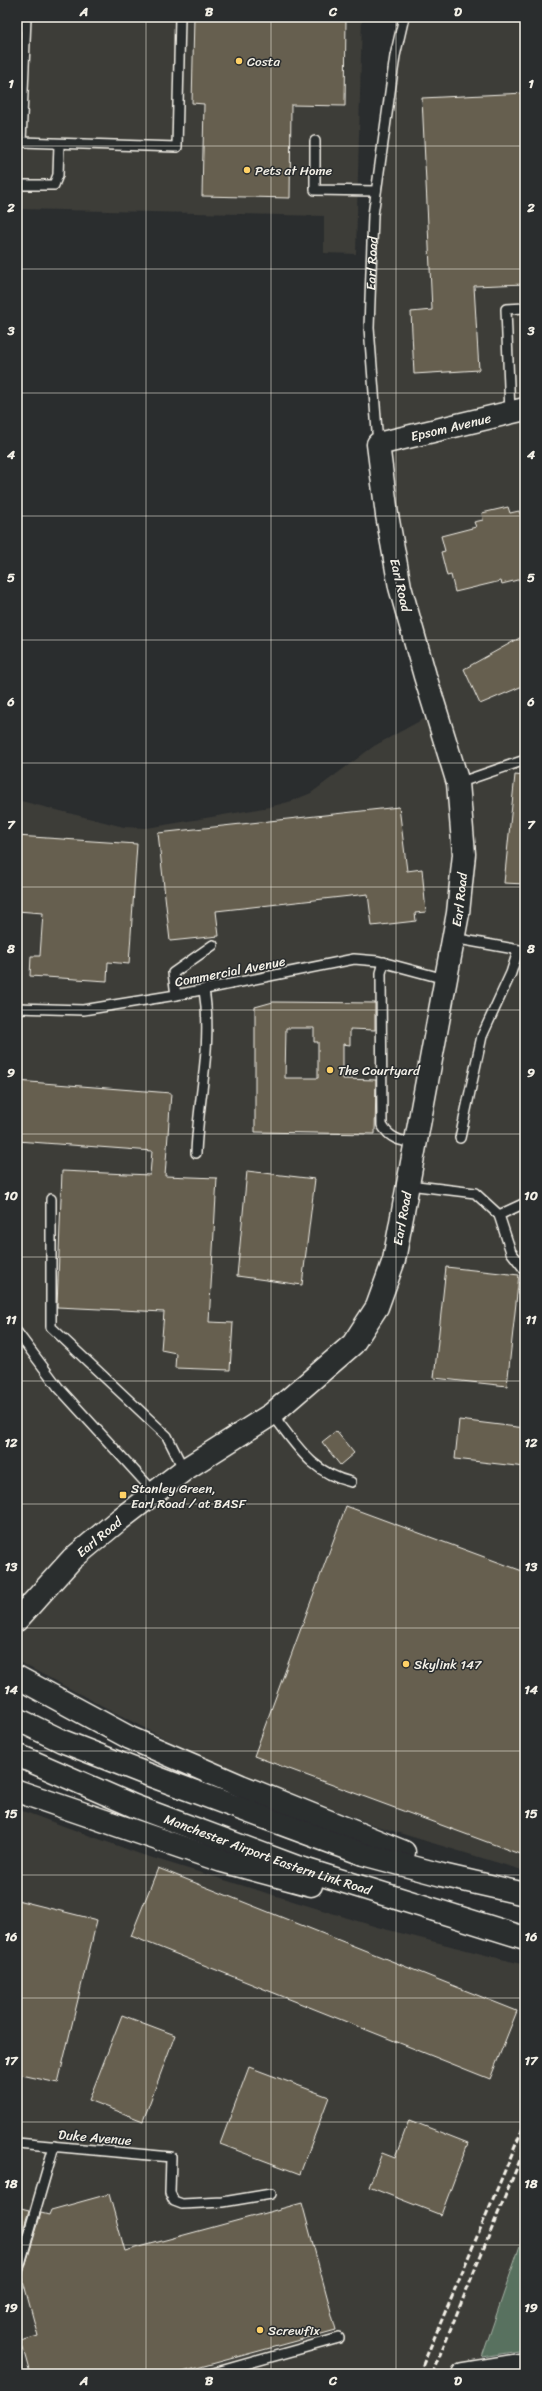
<svg xmlns="http://www.w3.org/2000/svg" width="542" height="2391" viewBox="0 0 542 2391" font-family="Sriracha,sans-serif">
<style>
.built{fill:#3c3c38}
.green{fill:#58715f;stroke:#a6b1a4}
.building{fill:#665f4f;stroke:#f4f1e8;fill-rule:evenodd}
.lines{fill:none;stroke-linecap:round;stroke-linejoin:round}
.service-casing{stroke:#f4f1e8;stroke-width:12}
.tertiary-casing{stroke:#f4f1e8;stroke-width:25}
.secondary-casing{stroke:#f4f1e8;stroke-width:25}
.trunk-casing{stroke:#f4f1e8;stroke-width:25}
.service{stroke:#2a2d2e;stroke-width:9}
.tertiary{stroke:#2a2d2e;stroke-width:22}
.secondary{stroke:#2a2d2e;stroke-width:22}
.trunk{stroke:#2a2d2e;stroke-width:22}
.rail{stroke:#f4f1e8;stroke-width:3;stroke-dasharray:6 3;stroke-linecap:butt}
.grid{fill:none;stroke:#f4f1e8;stroke-width:1;stroke-opacity:0.55}
.poi-dot{fill:#ffd166;stroke:#2a2d2e;stroke-width:1.5}
.labels{text-anchor:middle;stroke-width:3;stroke-linejoin:round;paint-order:stroke}
.poi-label{font-size:13px;fill:#f4f1e8;stroke:#2a2d2e;text-anchor:start}
.street-label{font-size:13px;fill:#f4f1e8;stroke:#2a2d2e}
.neatline{fill:none;stroke:#f4f1e8;stroke-width:1.5}
.grid-label{font-size:13px;text-anchor:middle;font-weight:bold;fill:#f4f1e8}
</style>
<rect width="100%" height="100%" fill="#2a2d2e"/>
<filter id="ink" filterUnits="userSpaceOnUse"><feTurbulence type="fractalNoise" baseFrequency=".025" numOctaves="2"/><feDisplacementMap in="SourceGraphic" scale="8" xChannelSelector="R" yChannelSelector="G"/><feConvolveMatrix kernelMatrix="1 2 1 2 8 2 1 2 1" color-interpolation-filters="sRGB"/></filter>
<g filter="url(#ink)">
<!-- built -->
<path class="built" d="M17 17H362L356 254 324 253V216L17 209Z
M404 17H525V1871L376 1826 203 1759 17 1661V800L124 827 147 828 269 807 292 801 311 793 374 746 447 706 425 676 400 587 369 329 373 215Z
M17 1809 140 1854 377 1927 525 1965V2231L476 2374H375L376 2372 367 2374H17Z"/>
<!-- green -->
<path class="green" d="M525 2231V2350L482 2357Z"/>
<!-- building -->
<path class="building" d="M194 17H346L345 106 291 105 290 198 202 196 204 104 192 103Z
M525 93V284L474 286 479 370 414 374 411 312 432 310 422 98Z
M508 507 510 513 519 511 521 516 525 515V578L502 584 501 581 455 592 451 575 447 576 441 552 445 551 441 536 476 527 474 522 483 520 482 513Z
M525 635V685L480 704 464 669Z
M515 775 525 776V884L504 883Z
M399 807 407 871 422 869 426 912 415 913 416 921 372 926 368 894 216 911 219 936 170 941 158 833Z
M17 836 137 844 129 964 108 962 107 981 30 976 31 956H40L43 913 17 911Z
M273 1002 375 1003V1030L350 1029V1045L343 1044V1079L376 1080 375 1134 255 1132V1007ZM286 1028H314V1042H318V1078H285Z
M17 1081 171 1093 165 1176 217 1178 209 1322 233 1323 230 1370 175 1368 176 1353 161 1350 164 1312 57 1307 62 1171 150 1175 152 1151 17 1141Z
M247 1171 315 1179 302 1285 237 1276Z
M446 1267 519 1275 507 1386 434 1378Z
M459 1420 525 1428V1467L455 1459Z
M336 1431 354 1453 340 1465 322 1442Z
M346 1506 525 1572V1856L254 1756Z
M158 1868 517 2011 490 2079 131 1936Z
M17 1900 97 1920 58 2083 17 2074Z
M122 2015 175 2035 143 2121 89 2100Z
M249 2067 329 2097 300 2174 220 2144Z
M409 2120 468 2143 441 2215 369 2187 382 2153 395 2158Z
M109 2194 125 2251 302 2203 336 2330 175 2374H30L21 2341 38 2336 22 2277 41 2213 49 2215 51 2210Z
M17 2207 29 2210 17 2252Z"/>
<g class="lines">
<!-- service casing -->
<g class="service-casing">
<g id="service">
<path d="M26 17 21 142 177 147 180 17"/>
<path d="M315 141V190L376 191"/>
<path d="M17 185H54L58 175 59 144"/>
<path d="M510 413 506 309 525 308"/>
<path id="s1" d="M378 444 369 328 373 215 395 56 404 17"/>
<path d="M458 783 525 760"/>
<path d="M453 938 525 951"/>
<path d="M384 962 381 973 382 1125C390 1139 400 1141 415 1143"/>
<path d="M176 995 173 973 213 945"/>
<path d="M17 1008 83 1010 176 995 354 959 378 961 445 979"/>
<path d="M460 1138 482 1036 511 973 518 951"/>
<path d="M196 1153C198 1099 213 1044 204 990"/>
<path d="M409 1185 475 1193 499 1215 511 1252 525 1270"/>
<path d="M51 1199V1327L167 1436 184 1470"/>
<path d="M499 1215 525 1203"/>
<path d="M17 1332 58 1387 154 1492"/>
<path d="M272 1414C297 1445 310 1472 351 1482"/>
<path d="M17 2143 171 2157 170 2193 174 2201 182 2204 223 2202 271 2194"/>
<path d="M17 2274 54 2146"/>
<path d="M210 2374 339 2338"/>
</g>
</g>
<!-- tertiary casing -->
<g class="tertiary-casing">
<g id="tertiary">
<path id="s2" d="M17 1620 72 1559 119 1520 184 1470 272 1414 353 1344 377 1307 394 1260 458 913 464 854 458 783 425 676 400 587 387 515 378 444 525 409"/>
</g>
</g>
<!-- secondary casing -->
<g class="secondary-casing">
<path id="secondary" d="M463 2374 525 2364"/>
</g>
<!-- trunk casing -->
<g class="trunk-casing">
<g id="trunk">
<path d="M17 1677 130 1738 241 1786 404 1852"/>
<path d="M17 1719 62 1741 144 1773 363 1854 442 1875 525 1894"/>
<path id="s3" d="M17 1755 134 1806 297 1867 525 1938"/>
<path d="M17 1791 222 1861 311 1885"/>
</g>
</g>
<!-- service -->
<use href="#service" class="service"/>
<!-- tertiary -->
<use href="#tertiary" class="tertiary"/>
<!-- secondary -->
<use href="#secondary" class="secondary"/>
<!-- trunk -->
<use href="#trunk" class="trunk"/>
<!-- rail -->
<path class="rail" d="M419 2374 525 2123
M432 2374 525 2148"/>
</g>
</g>
<!-- grid -->
<path class="grid" d="M146 17V2374M271 17V2374M396 17V2374M17 146H525M17 269H525M17 393H525M17 516H525M17 640H525M17 763H525M17 887H525M17 1010H525M17 1134H525M17 1257H525M17 1381H525M17 1504H525M17 1628H525M17 1751H525M17 1875H525M17 1998H525M17 2122H525M17 2245H525"/>
<!-- markers -->
<g class="poi-dot">
<circle cx="239" cy="61" r="4"/>
<circle cx="247" cy="170" r="4"/>
<circle cx="330" cy="1070" r="4"/>
<rect x="119" y="1491" width="8" height="8" rx="2"/>
<circle cx="406" cy="1664" r="4"/>
<circle cx="260" cy="2330" r="4"/>
</g>
<g class="labels">
<!-- poi labels -->
<g class="poi-label">
<text x="247" y="66">Costa</text>
<text x="255" y="175">Pets at Home</text>
<text x="338" y="1075">The Courtyard</text>
<text x="131" y="1493">Stanley Green,<tspan x="131" dy="15">Earl Road / at BASF</tspan></text>
<text x="414" y="1669">Skylink 147</text>
<text x="268" y="2335">Screwfix</text>
</g>
<!-- street labels -->
<g class="street-label">
<text dy="5" stroke="none"><textPath href="#s1" startOffset="181">Earl Road</textPath></text>
<text dy="5" stroke="none"><textPath href="#s2" startOffset="1438">Epsom Avenue</textPath></text>
<text transform="translate(401 585) rotate(77)" y="5">Earl Road</text>
<text dy="5" stroke="none"><textPath href="#s2" startOffset="897">Earl Road</textPath></text>
<text transform="translate(230 971) rotate(-11)" y="5">Commercial Avenue</text>
<text dy="5" stroke="none"><textPath href="#s2" startOffset="573">Earl Road</textPath></text>
<text dy="5" stroke="none"><textPath href="#s2" startOffset="117">Earl Road</textPath></text>
<text dy="5" stroke="none"><textPath href="#s3" startOffset="270">Manchester Airport Eastern Link Road</textPath></text>
<text transform="translate(95 2137) rotate(5)" y="5">Duke Avenue</text>
</g>
</g>
<!-- margin -->
<rect width="542" height="2391" fill="none" stroke="#2a2d2e" stroke-width="44"/>
<rect x="22" y="22" width="498" height="2347" class="neatline"/>
<g class="grid-label">
<text x="84" y="16">A</text>
<text x="209" y="16">B</text>
<text x="333" y="16">C</text>
<text x="458" y="16">D</text>
<text x="11" y="88">1</text>
<text x="531" y="88">1</text>
<text x="11" y="212">2</text>
<text x="531" y="212">2</text>
<text x="11" y="335">3</text>
<text x="531" y="335">3</text>
<text x="11" y="459">4</text>
<text x="531" y="459">4</text>
<text x="11" y="582">5</text>
<text x="531" y="582">5</text>
<text x="11" y="706">6</text>
<text x="531" y="706">6</text>
<text x="11" y="829">7</text>
<text x="531" y="829">7</text>
<text x="11" y="953">8</text>
<text x="531" y="953">8</text>
<text x="11" y="1077">9</text>
<text x="531" y="1077">9</text>
<text x="11" y="1200">10</text>
<text x="531" y="1200">10</text>
<text x="11" y="1324">11</text>
<text x="531" y="1324">11</text>
<text x="11" y="1447">12</text>
<text x="531" y="1447">12</text>
<text x="11" y="1571">13</text>
<text x="531" y="1571">13</text>
<text x="11" y="1694">14</text>
<text x="531" y="1694">14</text>
<text x="11" y="1818">15</text>
<text x="531" y="1818">15</text>
<text x="11" y="1941">16</text>
<text x="531" y="1941">16</text>
<text x="11" y="2065">17</text>
<text x="531" y="2065">17</text>
<text x="11" y="2188">18</text>
<text x="531" y="2188">18</text>
<text x="11" y="2312">19</text>
<text x="531" y="2312">19</text>
<text x="84" y="2385">A</text>
<text x="209" y="2385">B</text>
<text x="333" y="2385">C</text>
<text x="458" y="2385">D</text>
</g>
</svg>
